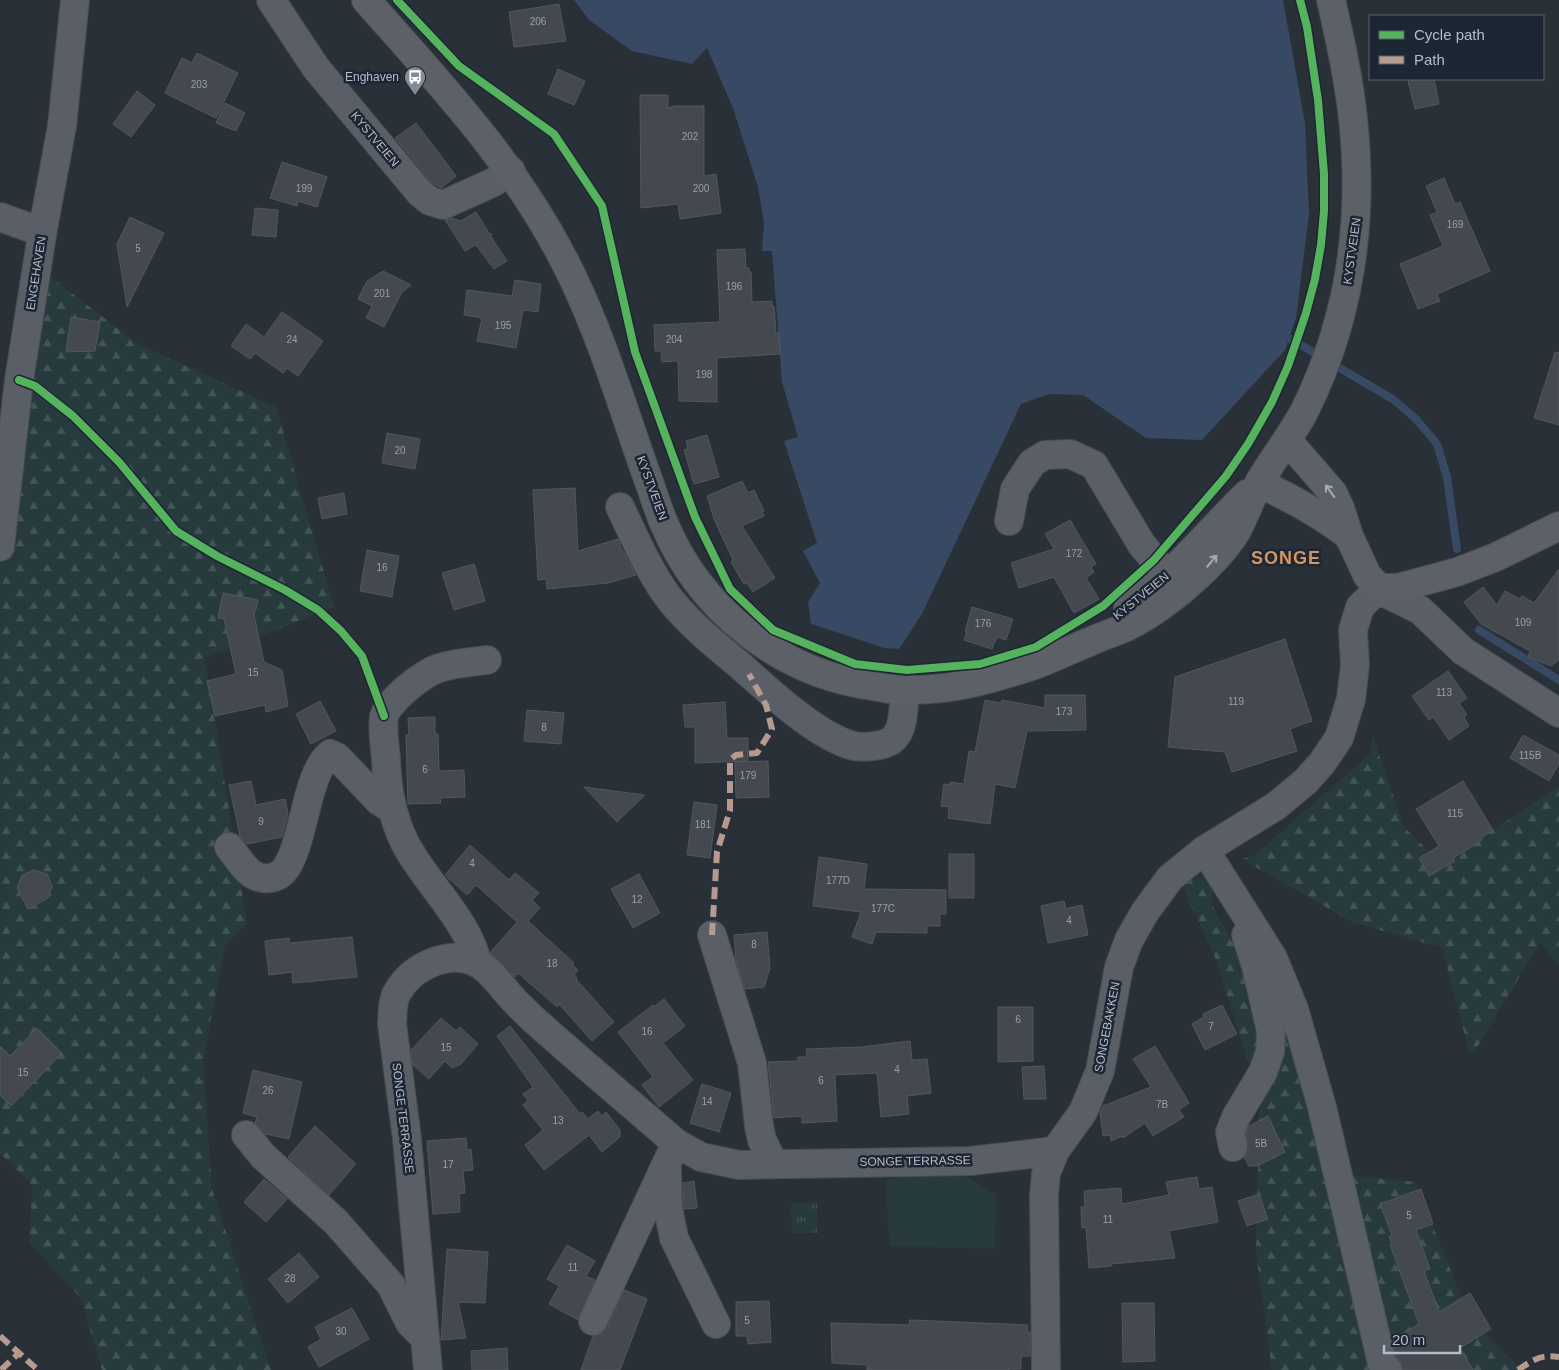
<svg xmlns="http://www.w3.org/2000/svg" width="1559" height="1370" viewBox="0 0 1559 1370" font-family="Helvetica,sans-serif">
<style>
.forest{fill:url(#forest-firs)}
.park{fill:url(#park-tufts)}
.garden{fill:#273a3e}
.water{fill:#384963}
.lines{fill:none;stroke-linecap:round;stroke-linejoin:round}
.stream{stroke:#384963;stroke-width:8}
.building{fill:#444950;stroke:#52575f}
.minor-casing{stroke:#484c53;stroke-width:30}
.major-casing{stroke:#484c55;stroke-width:30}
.minor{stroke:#5a5e66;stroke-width:28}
.major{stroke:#5c6168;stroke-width:28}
.quiet{stroke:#b69a8f;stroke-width:6;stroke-dasharray:12 6;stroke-linecap:butt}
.cycleway-casing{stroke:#1d2633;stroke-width:11}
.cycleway{stroke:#56b35d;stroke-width:8}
.oneway{stroke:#a2aab6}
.labels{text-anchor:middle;stroke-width:5;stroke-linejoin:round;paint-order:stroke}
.number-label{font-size:10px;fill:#989fab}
.poi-label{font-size:12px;fill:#b4bcc9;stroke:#1d2633;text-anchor:end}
.street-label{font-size:12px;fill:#b4bcc9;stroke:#1d2633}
.district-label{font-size:18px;font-weight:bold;letter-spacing:1px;fill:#d59563;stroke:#1d2633}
</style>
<defs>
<pattern id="forest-firs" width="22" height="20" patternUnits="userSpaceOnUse" patternTransform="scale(1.25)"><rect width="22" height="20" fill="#273a3e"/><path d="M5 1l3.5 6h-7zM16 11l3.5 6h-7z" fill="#445559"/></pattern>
<pattern id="park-tufts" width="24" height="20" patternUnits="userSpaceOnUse" patternTransform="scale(1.25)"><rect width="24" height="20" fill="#273a3e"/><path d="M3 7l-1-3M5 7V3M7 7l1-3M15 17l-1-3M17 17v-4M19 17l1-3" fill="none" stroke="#445559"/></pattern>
</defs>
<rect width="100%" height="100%" fill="#2a3038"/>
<!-- forest -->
<path class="forest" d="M51 277 138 344 276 407 334 607 205 658 247 924 225 946 203 1060 212 1189 271 1370H102L81 1298 29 1242 32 1185 0 1153V562Z
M1373 737 1404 827 1442 864 1559 786V965L1540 943 1476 1049 1470 1055 1442 948 1352 922 1242 859 1256 854 1370 754Z
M1217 870 1211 903 1285 1037 1342 1175 1415 1182 1471 1320 1522 1370H1272L1256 1252 1260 1100 1215 957 1181 884Z"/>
<!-- park -->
<path class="park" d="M791 1203H818L817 1233H792Z"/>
<!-- garden -->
<path class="garden" d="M960 1173 996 1194 995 1249 889 1246 886 1180 909 1174Z"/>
<!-- water -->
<path class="water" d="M574 0H1283L1305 123 1309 214 1296 318 1285 350 1202 440 1146 438 1083 395 1049 394 1021 404 922 614 899 649 885 648 811 624 808 602 820 583 803 551 817 543 784 441 798 437 782 382 772 251H762L764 223 758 187 733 108 707 48 692 64 632 51 589 20Z"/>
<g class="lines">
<!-- stream -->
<path class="stream" d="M1289 338 1394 400 1416 419 1437 444 1447 477 1457 549
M1479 630 1559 680"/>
</g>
<!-- building -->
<path class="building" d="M559 4 566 41 514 47 509 12Z
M197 53 238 73 216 118 165 93 182 58 192 63Z
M558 69 585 81 574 105 548 94Z
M1421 79H1434L1439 104 1415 109 1408 81Z
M137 91 155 105 131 137 113 124Z
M640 95H668V108L675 106H704V176L716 174 721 213 680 219 678 204 641 208Z
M225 103 245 113 236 131 216 123Z
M416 123 456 176 441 188 431 182 395 138Z
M282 162 327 177 317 207 298 201 297 206 270 198Z
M1444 178 1455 204 1460 202 1490 271 1437 294 1440 301 1418 309 1400 264 1443 246 1430 215 1437 212 1426 186Z
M255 208 278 210 276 237 252 235Z
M476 212 489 233 492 234 490 235 507 261 494 269 476 245 465 251 445 220 452 218 461 221Z
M130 217 164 233 127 307 117 244Z
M745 249 746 268H749V272H751L752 302 772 301V306H774L776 333H779L780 354 717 358V402L679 401 678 361 662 362 661 351H655L654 325 720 322 717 250Z
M383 271 411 285 402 292 384 327 366 318 372 306 358 299 367 281Z
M515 280 541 284 538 312 523 310 516 348 477 341 482 318 464 315 467 290 512 296Z
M282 312 323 341 298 376 287 368 283 373 255 353 250 359 231 346 246 324 264 337Z
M71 317 100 322 95 351 66 352Z
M1555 352 1559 353V425L1534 418Z
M387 433 420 439 415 469 382 463Z
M707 435 719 477 694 484 684 450 688 449 686 441Z
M742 481 748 493 754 490 764 511 762 512 764 516 742 526 775 578 753 592 747 583 744 584 731 562 733 560 714 519 707 496Z
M575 488 578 551 618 539 622 551H623L636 575 608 583 547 589 546 579 538 580 533 490Z
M344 493 347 514 322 519 318 498Z
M1070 520 1096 564 1091 567 1094 572 1086 578 1099 599 1074 613 1054 577 1019 588 1011 563 1054 549 1045 534Z
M367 550 399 556 392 597 360 591Z
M474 564 485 601 454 610 442 573Z
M1559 569V660L1551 666 1528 657 1530 651 1481 624 1464 602 1483 587 1497 605 1505 591 1520 599 1522 596 1534 603Z
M223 593 258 600 254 615 264 662 282 670 288 706 266 712 265 705 215 716 207 681 236 674 224 619 218 618Z
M972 607 1013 619 1006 640 997 637 992 649 964 640 967 632H965Z
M1285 639 1312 721 1290 729 1297 751 1232 772 1225 752 1168 747 1175 677Z
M1448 671 1467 698 1459 703 1467 715 1464 717 1469 726 1449 740 1433 717 1429 720 1412 696Z
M1045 695H1085L1086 730 1027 731 1015 788 995 784 990 824 948 818 949 807 941 806 944 784 950 785V782L964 784 969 751 975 752 985 700 1001 703 1002 700 1045 708Z
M320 701 336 731 311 744 296 714Z
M725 702 727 738H748V761L695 763V727H685L683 705Z
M527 710 564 713 561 744 524 741Z
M435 717V734H438L439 771 464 770 465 797 440 798 441 803 408 804 406 735H409L408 718Z
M1523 735 1559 755V764L1549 781 1510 758Z
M768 761 769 797 736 798 735 762Z
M251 781 256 805 285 799 288 814 282 837 247 844 240 836 229 785Z
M1463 781 1493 830 1481 838 1482 840 1453 858 1455 861 1429 876 1419 858 1439 846 1416 809Z
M584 787 645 795 617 822Z
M694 802 717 805 710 858 687 855Z
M470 845 509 880 515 873 539 893 532 900 540 908 528 921 574 963 572 965 578 970 574 975 577 978 576 979 614 1022 592 1041 559 1004 557 1007 518 973 515 977 502 963 490 953 517 922 476 885 467 895 445 875Z
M949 854H974V898H949Z
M819 857 867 864 864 889 946 890V914H940V926H927V933L876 932 872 944 852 937 861 912 813 906Z
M34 870 47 874 52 886 48 898 28 909 17 888 22 875Z
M639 874 660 913 633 928 611 889Z
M1064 901 1066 909 1082 905 1088 935 1048 943 1041 906Z
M767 932 770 968 764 987 745 989 736 960 734 935Z
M352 937 357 977 293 983 292 972 269 975 265 941 289 938 290 943Z
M664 999 685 1026 663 1043 693 1080 659 1107 642 1085 653 1077 618 1032 653 1005 654 1007Z
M1222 1005 1237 1034 1205 1050 1192 1024 1204 1017 1203 1014Z
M998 1007H1033V1061L998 1062Z
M441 1018 456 1031 460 1027 478 1044 461 1064 452 1068 445 1061 429 1079 413 1065 411 1050Z
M510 1026 580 1114 582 1112 588 1119 598 1111 602 1116 606 1112 620 1130V1137L602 1152 589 1135 544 1170 525 1145 543 1130 523 1105 528 1101 523 1094 533 1087 497 1036Z
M37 1028 62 1053 11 1106 0 1095V1046L10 1056Z
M910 1041 912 1060 927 1059 931 1093 907 1096 909 1114 881 1117 877 1073 835 1075 837 1121 802 1123V1116L774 1118 768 1062 798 1061V1057H807L806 1049 862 1047Z
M1155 1046 1189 1103 1179 1110 1184 1117 1153 1136 1145 1123 1123 1138 1122 1136 1111 1141 1110 1135 1103 1136 1100 1112 1103 1106 1151 1087 1133 1059Z
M1044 1066 1046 1099H1024L1022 1067Z
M253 1070 302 1082 289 1139 265 1134 255 1123 257 1117 243 1113Z
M702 1084 731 1093 719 1132 690 1123Z
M1268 1116 1285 1152 1257 1166H1249L1244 1157 1248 1152 1246 1133 1249 1126Z
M315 1126 356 1164 329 1195 288 1157Z
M466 1138 467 1150 471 1149 473 1170 463 1171 465 1193 459 1194 460 1212 433 1214 427 1141Z
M1197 1177 1199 1189 1212 1187 1218 1222 1169 1231 1175 1258 1111 1264V1266L1089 1268 1086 1227 1082 1228 1081 1207H1085L1084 1191 1121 1188 1122 1204 1169 1195 1166 1182Z
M264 1179 287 1199 266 1222 244 1202Z
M694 1181 697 1208 684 1209 683 1183Z
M1421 1189 1433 1224 1416 1230 1430 1269 1424 1271 1439 1312 1470 1293 1491 1329 1460 1348 1473 1370H1403L1400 1360 1396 1356 1393 1339 1419 1324 1390 1245 1392 1244 1389 1237 1392 1235 1380 1204Z
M1259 1194 1268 1219 1247 1226 1238 1201Z
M567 1245 595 1261 586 1276 595 1280 578 1320 549 1304 559 1286 547 1279Z
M447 1249 488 1252 485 1303 458 1302 466 1338 441 1340Z
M299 1253 319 1277 288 1303 268 1279Z
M624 1290 647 1299 620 1370H581L593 1336 602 1334 607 1328Z
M769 1301 771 1342 748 1344 747 1336H736V1302Z
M1122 1303H1154L1155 1361 1123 1362Z
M352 1308 369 1339 319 1367 308 1347 321 1339 315 1327Z
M910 1320 1028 1325 1027 1332H1030V1356H1021V1369H1009V1370H867V1365L832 1363 831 1323 909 1325Z
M507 1348 508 1370H472L471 1351Z"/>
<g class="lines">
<!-- minor casing -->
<g class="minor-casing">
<path id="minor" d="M271 0 316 68 420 193 430 201 443 205 494 182 511 171
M0 217 28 227 43 229
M620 507C634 536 647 567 666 594 687 623 716 645 743 668 771 693 818 737 854 746 864 748 888 746 894 738 905 727 903 705 905 691
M1009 521 1015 489 1032 463 1045 455 1070 454 1094 465 1142 545 1181 591
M0 547 19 380 43 229 62 126 75 0
M229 847C236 855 243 868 252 874 263 881 278 880 286 868 305 839 306 774 330 754L337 757 379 801 392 809
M1203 851 1213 863 1273 958 1294 1009 1322 1107 1382 1363 1388 1370
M712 935 752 1063 759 1126 762 1140 774 1164
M477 963C470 922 424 881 405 843 392 817 387 788 386 759 385 747 382 729 384 717 387 701 424 673 439 668 454 663 472 662 487 660
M246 1135 263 1156 336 1222 391 1285 410 1323 424 1337
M1233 1147 1230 1132 1236 1117 1263 1072 1270 1052 1271 1031 1256 966 1246 935
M667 1169 668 1208 674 1238 716 1324
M593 1321 676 1143
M428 1370 407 1139 392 1024C393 1013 392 1000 398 991 413 966 449 949 477 963 491 970 501 986 512 998 518 1005 526 1012 533 1019 580 1061 629 1102 676 1143L701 1157 739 1165 971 1161 1055 1151
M1046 1370 1044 1196 1046 1173 1055 1151 1083 1112 1100 1071 1119 967 1129 940 1145 912 1170 878 1203 851 1276 806 1306 781 1322 763 1339 738 1351 699 1355 665 1353 630 1360 607 1379 588 1385 593 1420 610 1463 651 1559 713"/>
</g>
<!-- major casing -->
<g class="major-casing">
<path id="major" d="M366 0C444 88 520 168 572 276 601 336 622 405 644 468 651 486 656 504 663 521 699 609 779 673 873 686 885 688 898 691 910 690 954 690 988 680 1029 667 1050 660 1069 650 1089 642 1100 637 1112 633 1124 628 1161 611 1214 567 1236 532 1245 516 1251 497 1260 481 1274 457 1292 435 1305 410 1350 319 1364 220 1353 119 1349 79 1340 39 1331 0
M1287 440 1333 493 1340 508 1349 536 1367 575 1379 588H1398L1457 572 1496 557 1559 526
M1259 483C1291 498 1321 514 1349 536
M1128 608C1173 576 1208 532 1247 494"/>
</g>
<!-- minor -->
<use href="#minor" class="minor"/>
<!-- major -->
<use href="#major" class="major"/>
<!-- quiet -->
<path class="quiet" d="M712 935 717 852 730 810V760L736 755 757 753 772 729 766 705 749 674
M0 1336 38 1370
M1 1370 19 1353
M1518 1370C1533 1360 1540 1354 1559 1357"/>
<!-- cycleway casing -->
<g class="cycleway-casing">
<path id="cycleway" d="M397 0 459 66 554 134 602 206 635 352 695 517 730 589 773 630 855 664 907 670 980 664 1036 647 1103 606 1154 560 1226 476 1248 444 1272 402 1288 366 1306 313 1315 279 1321 245 1324 211V174L1318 100 1307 27 1300 0
M19 380 35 386 73 416 119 462 176 531 217 556 285 590 318 610 341 631 362 656 384 716"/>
</g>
<!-- cycleway -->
<use href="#cycleway" class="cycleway"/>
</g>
<!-- one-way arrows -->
<defs><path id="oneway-shaft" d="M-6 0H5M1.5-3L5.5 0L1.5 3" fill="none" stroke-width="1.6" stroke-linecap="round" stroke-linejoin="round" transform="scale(1.25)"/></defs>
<g class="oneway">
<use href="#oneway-shaft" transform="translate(1330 491) rotate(-126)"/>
<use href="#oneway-shaft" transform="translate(1212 561) rotate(-50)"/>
</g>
<!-- icons -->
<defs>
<g id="bus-pin" transform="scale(1.125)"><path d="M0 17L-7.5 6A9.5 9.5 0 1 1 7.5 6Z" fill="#848b96" stroke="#1d2633"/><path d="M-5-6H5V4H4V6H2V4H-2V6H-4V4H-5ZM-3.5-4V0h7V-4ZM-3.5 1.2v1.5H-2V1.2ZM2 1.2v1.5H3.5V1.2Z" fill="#fff"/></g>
</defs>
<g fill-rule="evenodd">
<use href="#bus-pin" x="415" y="77"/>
</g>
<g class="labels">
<!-- number labels -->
<g class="number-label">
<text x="538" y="25">206</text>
<text x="199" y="88">203</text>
<text x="690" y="140">202</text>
<text x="304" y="192">199</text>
<text x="701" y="192">200</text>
<text x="1455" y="228">169</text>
<text x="138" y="252">5</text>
<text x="734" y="290">196</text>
<text x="382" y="297">201</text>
<text x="503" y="329">195</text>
<text x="292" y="343">24</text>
<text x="674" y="343">204</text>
<text x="704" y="378">198</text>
<text x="400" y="454">20</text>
<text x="1074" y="557">172</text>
<text x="382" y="571">16</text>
<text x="1523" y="626">109</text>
<text x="983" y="627">176</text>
<text x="253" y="676">15</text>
<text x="1444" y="696">113</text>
<text x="1236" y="705">119</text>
<text x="1064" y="715">173</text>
<text x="544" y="731">8</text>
<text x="1530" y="759">115B</text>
<text x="425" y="773">6</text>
<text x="748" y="779">179</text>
<text x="1455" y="817">115</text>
<text x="261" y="825">9</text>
<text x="703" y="828">181</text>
<text x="472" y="867">4</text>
<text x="838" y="884">177D</text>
<text x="637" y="903">12</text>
<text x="883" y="912">177C</text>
<text x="1069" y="924">4</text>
<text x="754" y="948">8</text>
<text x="552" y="967">18</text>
<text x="1018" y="1023">6</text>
<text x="1211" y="1030">7</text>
<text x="647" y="1035">16</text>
<text x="446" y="1051">15</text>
<text x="897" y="1073">4</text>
<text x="23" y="1076">15</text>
<text x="821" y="1084">6</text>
<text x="268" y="1094">26</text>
<text x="707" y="1105">14</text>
<text x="1162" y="1108">7B</text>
<text x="558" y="1124">13</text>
<text x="1261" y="1147">5B</text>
<text x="448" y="1168">17</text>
<text x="1409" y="1219">5</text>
<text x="1108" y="1223">11</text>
<text x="573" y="1271">11</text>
<text x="290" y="1282">28</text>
<text x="747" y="1324">5</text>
<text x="341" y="1335">30</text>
</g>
<!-- poi labels -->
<g class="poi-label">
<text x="399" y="81">Enghaven</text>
</g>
<!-- street labels -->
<g class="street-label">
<text transform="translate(375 139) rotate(50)" y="4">KYSTVEIEN</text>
<text transform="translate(1352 251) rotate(-82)" y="4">KYSTVEIEN</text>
<text transform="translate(36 273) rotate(-81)" y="4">ENGEHAVEN</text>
<text transform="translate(652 488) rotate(70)" y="4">KYSTVEIEN</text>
<text transform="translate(1141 596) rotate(-39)" y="4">KYSTVEIEN</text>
<text transform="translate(1107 1027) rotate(-79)" y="4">SONGEBAKKEN</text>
<text transform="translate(403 1118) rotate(83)" y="4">SONGE TERRASSE</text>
<text transform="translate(915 1161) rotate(-1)" y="4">SONGE TERRASSE</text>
</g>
<!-- district labels -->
<g class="district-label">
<text x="1286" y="564">SONGE</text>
</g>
</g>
<!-- legend -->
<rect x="1369" y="15" width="175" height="65" fill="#1d2633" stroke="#59626f"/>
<rect x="1379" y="31" width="25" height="8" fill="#56b35d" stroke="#59626f"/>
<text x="1414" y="40" font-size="15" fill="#b4bcc9">Cycle path</text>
<rect x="1379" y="56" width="25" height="8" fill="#b69a8f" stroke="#59626f"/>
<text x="1414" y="65" font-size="15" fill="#b4bcc9">Path</text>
<!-- scale -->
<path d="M1384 1345v8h76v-8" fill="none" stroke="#b4bcc9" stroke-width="2.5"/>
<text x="1392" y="1345" font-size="15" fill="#b4bcc9" stroke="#1d2633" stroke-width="4" paint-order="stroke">20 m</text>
</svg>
